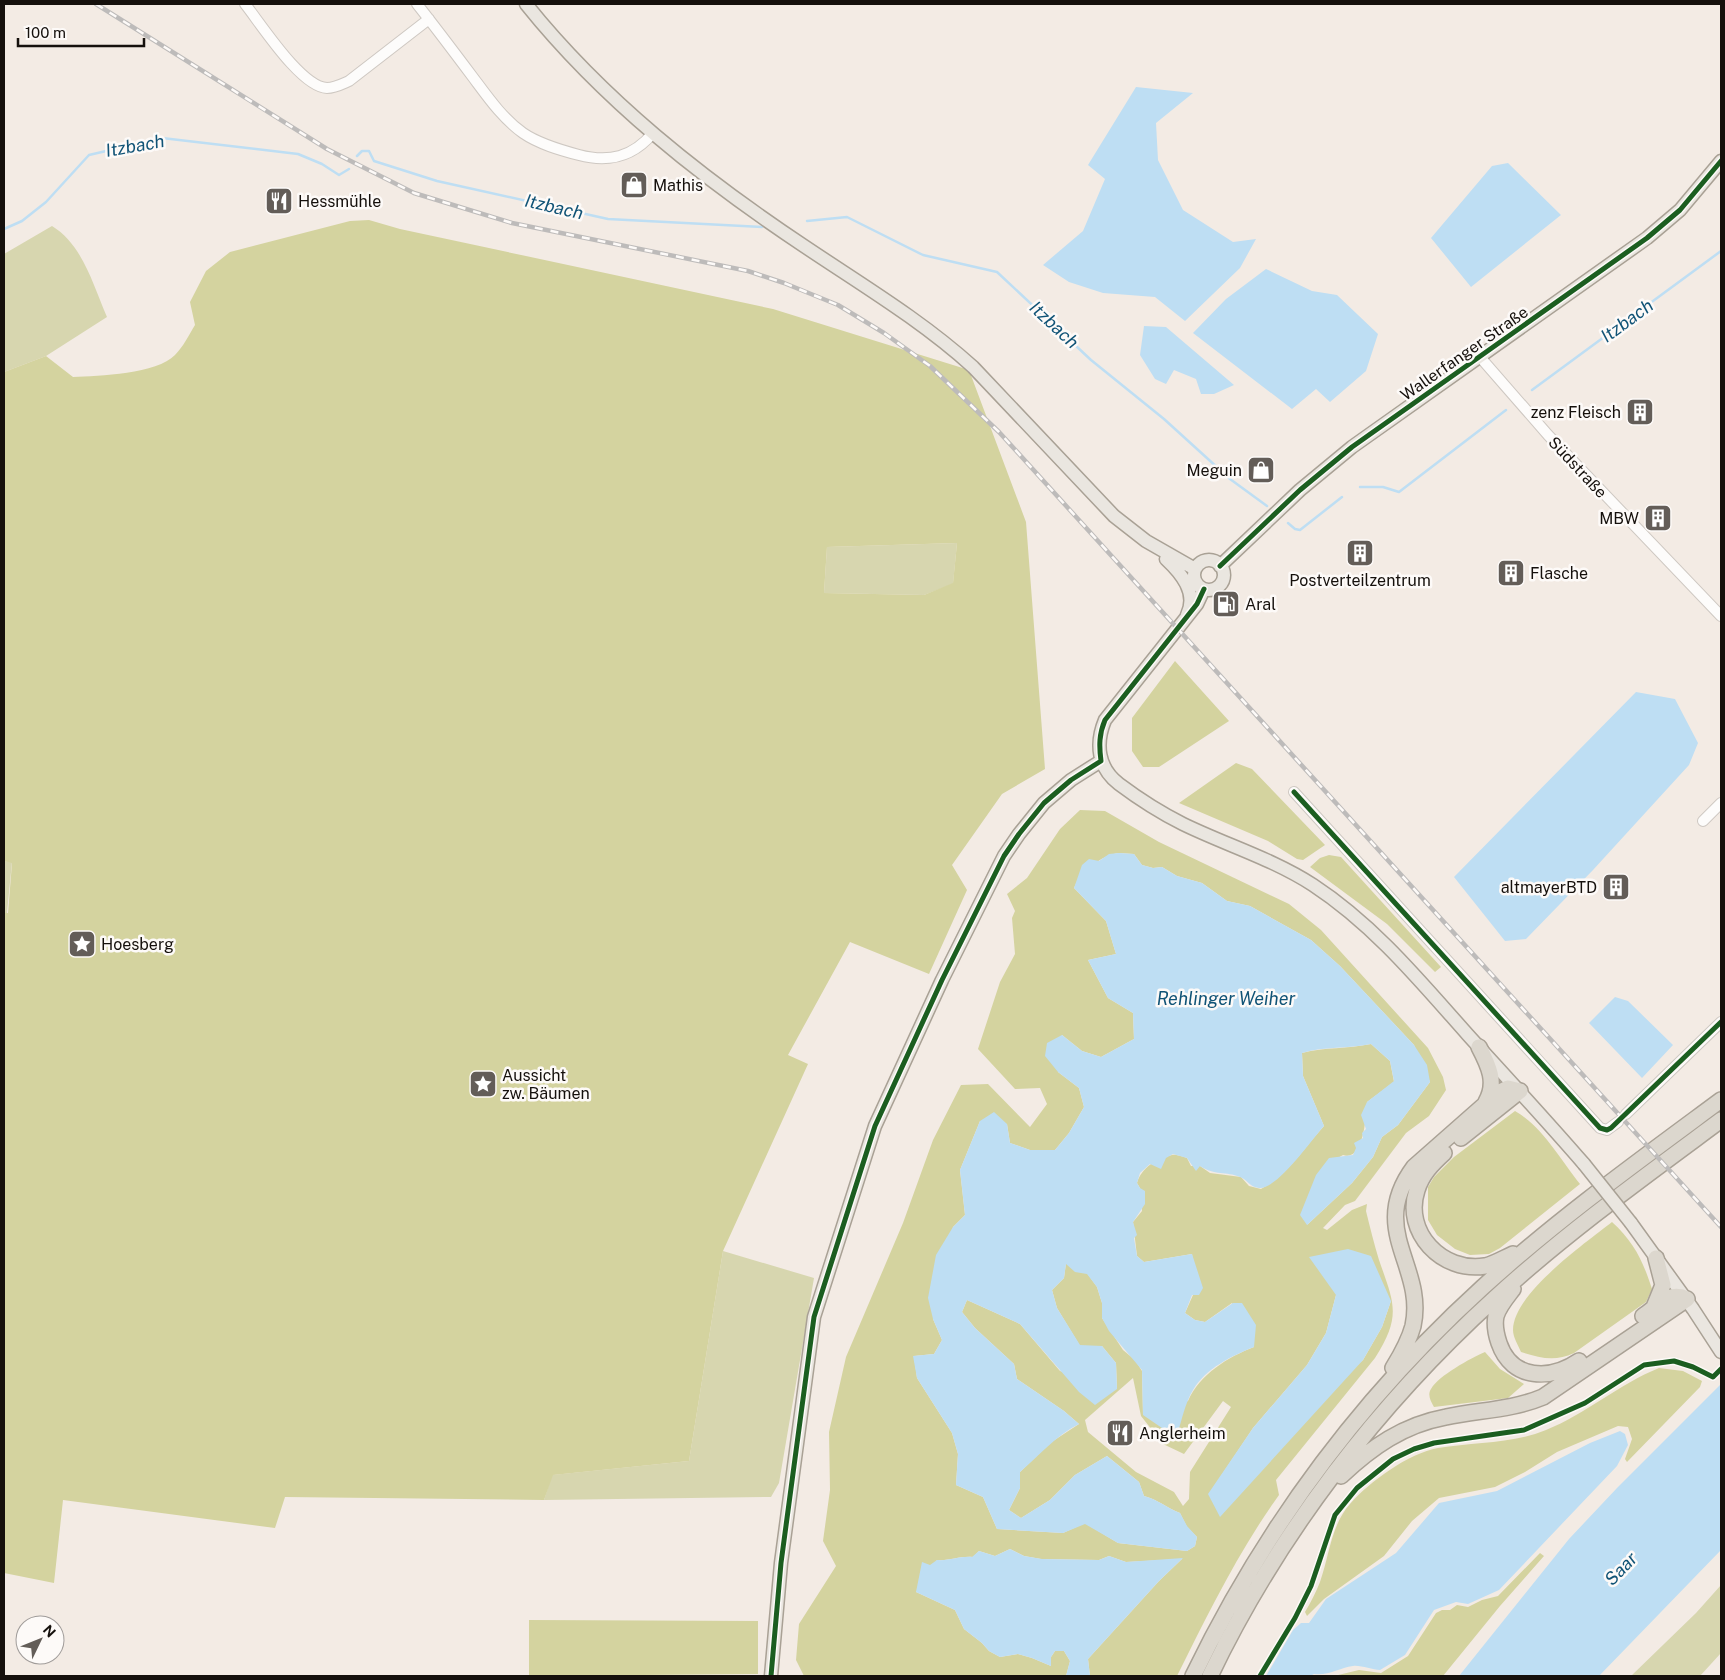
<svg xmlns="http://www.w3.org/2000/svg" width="1725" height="1680" viewBox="0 0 1725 1680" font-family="'Public Sans',sans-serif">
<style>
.green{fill:#d7d6af}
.forest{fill:#d4d39f;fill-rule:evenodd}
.water{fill:#bedef3}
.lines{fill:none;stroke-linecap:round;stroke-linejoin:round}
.stream{stroke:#bedef3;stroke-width:2.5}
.minor-casing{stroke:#cec8c2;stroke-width:12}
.major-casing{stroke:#a9a195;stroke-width:15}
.highway-casing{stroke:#a9a195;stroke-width:18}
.minor{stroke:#fdfcfb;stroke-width:10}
.major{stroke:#eae6e0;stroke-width:12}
.highway{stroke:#dcd7ce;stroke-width:15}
.rail-casing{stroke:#bdbbba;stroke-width:4.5}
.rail{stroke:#fdfaf8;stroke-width:2.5;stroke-dasharray:8;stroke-linecap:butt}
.major-bridge-casing{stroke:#a9a195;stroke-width:15;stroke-linecap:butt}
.major-bridge{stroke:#eae6e0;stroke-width:12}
.cycleway-casing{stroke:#fdfaf8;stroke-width:8}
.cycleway{stroke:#1b5e20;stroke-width:5}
.labels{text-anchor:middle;stroke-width:5;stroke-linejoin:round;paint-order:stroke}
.poi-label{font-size:16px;fill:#15100c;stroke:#fdfaf8;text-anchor:start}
.street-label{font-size:16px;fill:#15100c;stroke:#fdfaf8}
.water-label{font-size:18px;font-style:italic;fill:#105376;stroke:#fdfaf8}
</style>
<rect width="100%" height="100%" fill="#f3ebe4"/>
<!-- green -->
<path class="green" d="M52 226C83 245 93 285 107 317L46 356 4 372V254Z
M957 543 953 584 924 595 824 593 827 547Z
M4 861 12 862 7 913H4Z
M723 1251 814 1278 779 1483 771 1497 544 1500 552 1475 689 1461Z
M1721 1585V1653L1700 1676H1631L1696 1613Z"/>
<!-- forest -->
<path class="forest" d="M369 220 400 229 773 309 969 370 1026 522 1045 769 1002 794 952 865 967 890 929 974 850 942 788 1055 808 1064 723 1251 689 1461 553 1475 544 1500 285 1497 275 1528 63 1500 54 1583 4 1573V913H8L12 863 4 861V372L46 356 73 377C99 376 157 374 175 355 183 347 189 335 195 325L190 302 206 271 230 252 350 221ZM957 543 953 583 924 595 824 593 827 547Z
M1175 661 1229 721 1159 767H1143L1132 751V718Z
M1236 763 1252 769 1325 845 1303 860 1297 859 1268 841 1179 803Z
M1080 810 1105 811 1159 842 1289 904 1321 930 1428 1048 1443 1077 1446 1090 1429 1116 1406 1133 1355 1201 1345 1205 1323 1228 1327 1230 1352 1210 1367 1204 1366 1211C1370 1227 1374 1244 1379 1260 1394 1303 1402 1316 1375 1358L1276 1480 1279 1495C1238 1552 1208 1614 1177 1676H1090L1088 1659 1159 1581 1182 1559 1126 1562 1109 1556 1099 1560 1041 1559 1024 1556 1010 1549 995 1556 979 1551 973 1557C959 1556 950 1561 937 1560L916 1592 955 1610 964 1629 982 1643 989 1651 1000 1657 1018 1654 1032 1658 1051 1666V1657L1055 1651H1064L1070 1661 1066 1676H804L796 1660 799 1624 836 1566 823 1541 830 1490 829 1432 846 1357 903 1223 933 1140 961 1085 988 1084 1030 1127 1047 1104 1040 1088 1015 1089 978 1049 1000 982 1015 954 1012 918 1015 911 1007 894 1027 878 1060 829ZM1119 853 1134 854 1142 865 1153 868 1162 867 1177 876 1202 883 1227 901 1250 906 1311 940 1340 966 1414 1045 1430 1082 1398 1125 1382 1137 1373 1157 1352 1183 1307 1225 1336 1159 1343 1155C1364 1162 1366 1116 1367 1102L1394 1082 1390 1061 1371 1044C1347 1049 1325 1047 1302 1053L1303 1076 1324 1126C1303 1149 1289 1173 1261 1189L1249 1186 1241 1177 1210 1173 1200 1166H1191L1187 1158C1183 1157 1176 1154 1172 1155 1156 1159 1142 1167 1137 1183L1140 1188 1142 1211 1133 1222 1137 1256 1144 1262 1192 1254 1196 1295H1193L1185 1313 1195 1320 1205 1322 1232 1303 1254 1347C1228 1357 1200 1374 1188 1401L1143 1415 1142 1371 1135 1360 1123 1350 1102 1318V1303L1097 1287 1087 1273 1066 1263 1064 1278 1052 1290 1057 1308 1080 1346H1102L1116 1363 1117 1389 1060 1371 1020 1324 967 1300 962 1312 975 1328 1014 1364 1017 1379 1064 1411 1079 1424 1050 1443 1020 1472V1488L1009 1510 1021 1518 1050 1500 1075 1475 1107 1456 1139 1482 1144 1496C1157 1499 1167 1508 1180 1513L1187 1527 1197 1537 1195 1546 1187 1551 1118 1543 1085 1523 1063 1533 997 1529 983 1497 956 1485 958 1454 952 1433 917 1378 914 1356 934 1354 942 1340 933 1319 953 1227 965 1215 960 1170 980 1121 1007 1124 1010 1143 1030 1150H1055L1069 1133 1084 1107 1079 1088 1058 1072 1062 1035 1082 1051 1101 1057 1134 1039 1133 1013 1108 998 1088 960 1116 954 1106 921 1074 888C1081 872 1101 855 1119 853ZM1336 1295 1391 1301 1382 1327 1363 1360 1209 1494 1253 1428 1307 1365 1326 1333ZM1133 1378 1141 1416 1163 1444 1184 1454 1223 1401 1231 1407 1190 1472 1189 1499 1183 1506 1174 1492 1136 1472 1088 1432 1085 1420Z
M1329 855 1341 857 1441 967 1435 972 1387 924 1310 867 1320 858Z
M1515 1111C1542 1126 1561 1160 1580 1184L1500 1248 1489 1254 1470 1255 1455 1249 1437 1235 1428 1220V1187L1434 1177 1454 1157Z
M1612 1222C1634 1242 1643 1261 1652 1289L1646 1302 1574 1353C1555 1362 1540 1358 1521 1352 1518 1345 1513 1337 1513 1330 1513 1294 1584 1244 1612 1222Z
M1485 1352 1500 1369 1524 1384 1508 1398 1434 1407C1431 1402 1427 1395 1431 1389 1438 1376 1471 1358 1485 1352Z
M1659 1368 1683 1371 1702 1381 1700 1387 1627 1462 1625 1459 1632 1439 1628 1427 1618 1426 1557 1452 1525 1472 1495 1487 1439 1498 1412 1521 1384 1556 1324 1599 1307 1616 1305 1612C1311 1602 1316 1592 1320 1582 1329 1557 1331 1525 1350 1504 1369 1482 1409 1453 1438 1448 1474 1442 1512 1444 1546 1430 1586 1414 1619 1384 1659 1368Z
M1540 1553 1544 1556 1500 1606 1443 1676H1334L1359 1670 1381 1673 1408 1656 1436 1613 1442 1610H1450L1457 1605 1468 1607 1482 1600 1498 1596Z
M529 1620 758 1621V1674L529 1676Z"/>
<!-- water -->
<path class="water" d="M1136 87 1193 93 1156 123 1158 160 1183 210 1233 242 1256 239 1240 268 1185 321 1155 297 1103 293 1069 282 1043 265 1083 231 1105 179 1088 165Z
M1508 163 1561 215 1471 287 1431 238 1492 166Z
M1266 269 1312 291 1337 295 1378 334 1366 371 1330 402 1316 389 1292 409 1193 333 1226 299Z
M1144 326 1166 327 1234 385 1214 394H1201L1196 379 1174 370 1166 384 1155 379 1140 355Z
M1636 692 1675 699 1698 743 1689 765 1593 870 1526 939 1505 941 1454 877Z
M1119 853 1134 854 1142 865 1153 868 1162 867 1177 876 1202 883 1227 901 1250 906 1311 940 1340 966 1414 1045 1427 1065 1430 1082 1398 1125 1382 1137 1373 1157 1352 1183 1307 1225 1300 1215 1316 1175 1329 1158 1353 1155 1356 1148 1354 1143 1363 1138 1362 1133 1366 1129 1361 1115 1367 1102 1394 1081 1390 1061 1371 1044C1347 1049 1325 1046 1302 1053L1303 1076 1324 1126C1312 1139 1277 1190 1259 1188 1249 1187 1248 1180 1240 1177 1226 1171 1215 1176 1200 1166L1196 1171 1187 1158 1173 1154 1166 1158 1161 1169 1150 1164 1140 1173 1137 1183 1140 1188 1145 1191V1204L1133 1222 1137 1235 1134 1238 1137 1256 1144 1262 1192 1254 1203 1288 1199 1295H1192L1185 1313 1195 1320 1205 1322 1233 1303H1242L1256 1325 1254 1347C1233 1355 1205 1369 1193 1390 1185 1403 1182 1420 1177 1435L1162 1428 1143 1415 1142 1370 1109 1331 1102 1318V1303L1097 1287 1087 1274 1075 1272 1066 1264 1064 1278 1052 1290 1057 1308 1080 1345 1102 1346 1116 1363 1117 1389 1095 1405 1079 1392 1020 1324 967 1300 962 1312 975 1328 1014 1364 1017 1379 1064 1411 1079 1424C1055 1436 1040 1455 1020 1472V1488L1009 1510 1021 1518 1050 1500 1075 1475 1107 1456 1139 1482 1144 1496C1157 1499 1167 1508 1180 1513L1187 1526 1197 1537 1195 1546 1187 1551 1118 1543 1085 1524 1063 1533 997 1529 983 1497 956 1485 958 1454 952 1433 917 1378 913 1356 934 1354 942 1340 933 1319 928 1298 936 1255 953 1227 965 1215 960 1170 980 1121 994 1112 1007 1124 1010 1143 1030 1150H1055L1069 1133 1084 1107 1079 1088 1058 1072 1045 1056 1047 1043 1062 1035 1082 1051 1101 1057 1134 1039 1133 1013 1108 998 1088 960 1116 954 1106 921 1074 888 1082 865 1089 859 1099 861 1109 854Z
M1615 997 1628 1001 1673 1045 1642 1078 1589 1023Z
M1348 1249 1371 1256 1391 1301 1382 1327 1363 1360 1220 1517 1208 1494 1253 1428 1307 1365 1326 1333 1336 1295 1309 1257Z
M1721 1384V1550L1599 1676H1459L1569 1539 1617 1488Z
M1620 1431 1625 1434 1628 1445 1617 1466 1499 1590 1468 1604 1456 1602 1434 1610 1405 1655 1380 1670C1372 1670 1361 1665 1353 1666 1339 1668 1328 1676 1314 1674L1310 1676H1266L1293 1630 1301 1623H1309L1326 1599 1396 1553 1439 1503 1497 1491 1590 1443Z
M1010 1549 1024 1556 1042 1559 1099 1560 1109 1556 1126 1562 1183 1558 1159 1581 1088 1659 1090 1676H1066L1070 1661 1064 1651H1055L1051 1657V1666L1032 1658 1018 1654 1000 1657 989 1651 982 1643 964 1629 955 1610 916 1592 922 1562 930 1565 937 1560C950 1561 959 1556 972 1557L979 1551 995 1556Z"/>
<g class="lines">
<!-- stream -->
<path class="stream" d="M357 156 362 151H369L374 161 437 181 608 219 762 227
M807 221 847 217 923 255 997 272 1091 360 1164 419 1230 479 1267 506
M4 229 22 221 46 202 89 155 162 138 298 154 322 164 339 175 349 169
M1532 390 1721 251
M1360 487H1383L1399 492 1506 410
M1288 523 1295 529 1300 530 1342 497"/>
<!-- minor casing -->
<g class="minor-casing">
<path id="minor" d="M245 4C261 24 301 87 327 88 335 88 342 84 349 81L429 19
M417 4C436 28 454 52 472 76 487 96 502 118 523 133 539 144 560 150 579 155 609 163 633 157 653 133
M1480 357 1548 435 1721 616
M1294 792 1600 1128 1607 1130 1618 1122
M1703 821 1721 803
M1626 1114 1721 1022"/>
</g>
<!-- major casing -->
<g class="major-casing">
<path id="major" d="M526 4C603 100 702 178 804 246 862 285 921 320 973 367L1114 516 1146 541 1195 569
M1166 559C1181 573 1198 593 1187 615
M1194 575a15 15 0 1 1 30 0a15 15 0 1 1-30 0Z
M1220 566 1300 490 1352 447 1647 238 1680 210 1721 161
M1204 589 1197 604 1105 720C1095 744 1098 768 1119 784 1139 799 1161 813 1183 824 1226 845 1273 859 1313 885 1374 925 1420 981 1468 1035 1507 1078 1546 1120 1584 1164
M1631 1223 1693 1309 1721 1352
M771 1676 781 1563 814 1317 875 1126 942 980 1004 856 1019 834 1044 803 1071 780 1101 761"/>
</g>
<!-- highway casing -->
<g class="highway-casing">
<path id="highway" d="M1479 1047C1489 1066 1497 1083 1486 1102
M1461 1138 1520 1091
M1444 1153C1432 1164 1422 1174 1417 1190 1403 1232 1442 1273 1485 1266 1494 1264 1504 1258 1513 1254
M1513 1289C1507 1297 1499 1306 1496 1316 1494 1325 1496 1334 1499 1343 1512 1381 1551 1380 1579 1361
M1654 1307 1663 1285 1656 1258
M1643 1316C1658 1306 1669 1290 1687 1299
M1393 1368C1401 1355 1409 1341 1413 1326 1426 1266 1367 1230 1414 1167L1498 1093 1508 1088 1520 1091
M1341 1476C1372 1447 1403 1425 1446 1417 1479 1410 1512 1410 1543 1397L1687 1299
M1193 1676C1264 1529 1362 1397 1483 1287 1558 1219 1640 1160 1721 1100
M1210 1676C1278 1534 1378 1404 1495 1298 1566 1233 1644 1177 1721 1120"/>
</g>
<!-- minor -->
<use href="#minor" class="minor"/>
<!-- major -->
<use href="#major" class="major"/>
<!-- highway -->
<use href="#highway" class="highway"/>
<!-- rail casing -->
<g class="rail-casing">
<path id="rail" d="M96 4 327 149 414 193 512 223 748 271 784 283 838 305 884 333 930 366 999 432 1721 1227"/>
</g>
<!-- rail -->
<use href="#rail" class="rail"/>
<!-- major-bridge casing -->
<g class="major-bridge-casing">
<path id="major-bridge" d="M1584 1164 1631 1223"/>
</g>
<!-- major-bridge -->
<use href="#major-bridge" class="major-bridge"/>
<!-- cycleway casing -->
<g class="cycleway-casing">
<path id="cycleway" d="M1220 566 1300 490 1352 447 1647 238 1680 210 1721 161
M1294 792 1600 1128 1607 1130 1611 1128 1721 1022
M771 1676 781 1563 814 1317 875 1126 942 980 1004 856 1019 834 1044 803 1071 780 1101 761C1099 746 1099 734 1105 720L1197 604 1204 589
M1260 1676 1295 1618 1311 1586 1335 1515 1357 1488 1393 1459 1414 1449 1434 1443 1524 1430 1585 1403 1644 1365 1674 1361 1693 1367 1713 1377 1721 1369"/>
</g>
<!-- cycleway -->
<use href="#cycleway" class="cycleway"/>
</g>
<!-- icons -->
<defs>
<g id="shop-square" transform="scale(1.4375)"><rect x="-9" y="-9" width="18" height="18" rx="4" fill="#635d58" stroke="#fdfaf8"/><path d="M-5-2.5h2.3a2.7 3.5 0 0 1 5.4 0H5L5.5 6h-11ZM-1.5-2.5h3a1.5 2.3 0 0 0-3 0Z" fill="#fff"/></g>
<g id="restaurant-square" transform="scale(1.4375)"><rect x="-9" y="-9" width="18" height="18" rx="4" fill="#635d58" stroke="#fdfaf8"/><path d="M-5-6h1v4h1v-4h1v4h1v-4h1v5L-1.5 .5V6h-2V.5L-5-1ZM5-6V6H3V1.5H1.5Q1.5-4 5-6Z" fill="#fff"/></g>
<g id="building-square" transform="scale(1.4375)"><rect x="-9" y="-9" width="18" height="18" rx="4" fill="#635d58" stroke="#fdfaf8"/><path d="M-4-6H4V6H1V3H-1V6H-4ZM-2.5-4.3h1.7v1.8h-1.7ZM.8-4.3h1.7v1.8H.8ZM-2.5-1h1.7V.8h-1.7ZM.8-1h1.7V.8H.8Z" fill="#fff"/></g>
<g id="fuel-square" transform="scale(1.4375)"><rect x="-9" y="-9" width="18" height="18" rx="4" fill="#635d58" stroke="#fdfaf8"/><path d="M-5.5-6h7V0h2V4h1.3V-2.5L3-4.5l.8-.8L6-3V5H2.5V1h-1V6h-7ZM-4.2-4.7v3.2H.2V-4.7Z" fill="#fff"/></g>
<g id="sight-square" transform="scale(1.4375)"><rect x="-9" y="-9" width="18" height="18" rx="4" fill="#635d58" stroke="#fdfaf8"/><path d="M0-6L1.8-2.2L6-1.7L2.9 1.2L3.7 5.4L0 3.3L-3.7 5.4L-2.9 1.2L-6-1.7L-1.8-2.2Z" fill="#fff"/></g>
</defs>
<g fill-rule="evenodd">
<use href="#shop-square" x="634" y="185"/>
<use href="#restaurant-square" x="279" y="201"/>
<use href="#building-square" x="1640" y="412"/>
<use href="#shop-square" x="1261" y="470"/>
<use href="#building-square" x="1658" y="518"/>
<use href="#building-square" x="1360" y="553"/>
<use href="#building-square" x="1511" y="573"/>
<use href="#fuel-square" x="1226" y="604"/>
<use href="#building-square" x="1616" y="887"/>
<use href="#sight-square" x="82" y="944"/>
<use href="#sight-square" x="483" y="1084"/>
<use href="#restaurant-square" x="1120" y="1433"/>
</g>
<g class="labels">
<!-- poi labels -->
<g class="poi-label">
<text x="653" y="191">Mathis</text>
<text x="298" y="207">Hessmühle</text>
<text x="1621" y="418" text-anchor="end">zenz Fleisch</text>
<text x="1242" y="476" text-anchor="end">Meguin</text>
<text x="1639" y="524" text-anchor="end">MBW</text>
<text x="1530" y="579">Flasche</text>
<text x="1360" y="586" text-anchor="middle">Postverteilzentrum</text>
<text x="1245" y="610">Aral</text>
<text x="1597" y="893" text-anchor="end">altmayerBTD</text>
<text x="101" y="950">Hoesberg</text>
<text x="502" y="1081">Aussicht<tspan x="502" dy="18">zw. Bäumen</tspan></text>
<text x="1139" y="1439">Anglerheim</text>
</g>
<!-- street labels -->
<g class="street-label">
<text transform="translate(1464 353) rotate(-35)" y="6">Wallerfanger Straße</text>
<text transform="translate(1578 467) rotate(47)" y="6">Südstraße</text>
</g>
<!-- water labels -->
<g class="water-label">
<text transform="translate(135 146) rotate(-10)" y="6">Itzbach</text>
<text transform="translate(554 207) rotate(13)" y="6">Itzbach</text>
<text transform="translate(1627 321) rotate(-36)" y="6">Itzbach</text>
<text transform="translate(1054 325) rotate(43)" y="6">Itzbach</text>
<text x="1226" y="1005">Rehlinger Weiher</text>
<text transform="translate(1621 1569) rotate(-46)" y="6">Saar</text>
</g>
</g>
<!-- border -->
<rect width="1725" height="1680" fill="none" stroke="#15100c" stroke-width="10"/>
<!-- north arrow -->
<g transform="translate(40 1640) rotate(47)"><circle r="24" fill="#fdfaf8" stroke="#a09c9a"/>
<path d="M0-4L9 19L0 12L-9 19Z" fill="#635d58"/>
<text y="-8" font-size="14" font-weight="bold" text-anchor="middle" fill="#15100c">N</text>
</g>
<!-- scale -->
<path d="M18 38v8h126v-8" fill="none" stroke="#15100c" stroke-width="2.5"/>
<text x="25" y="38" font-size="15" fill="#15100c" stroke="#fdfaf8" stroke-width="4" paint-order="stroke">100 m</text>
</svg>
